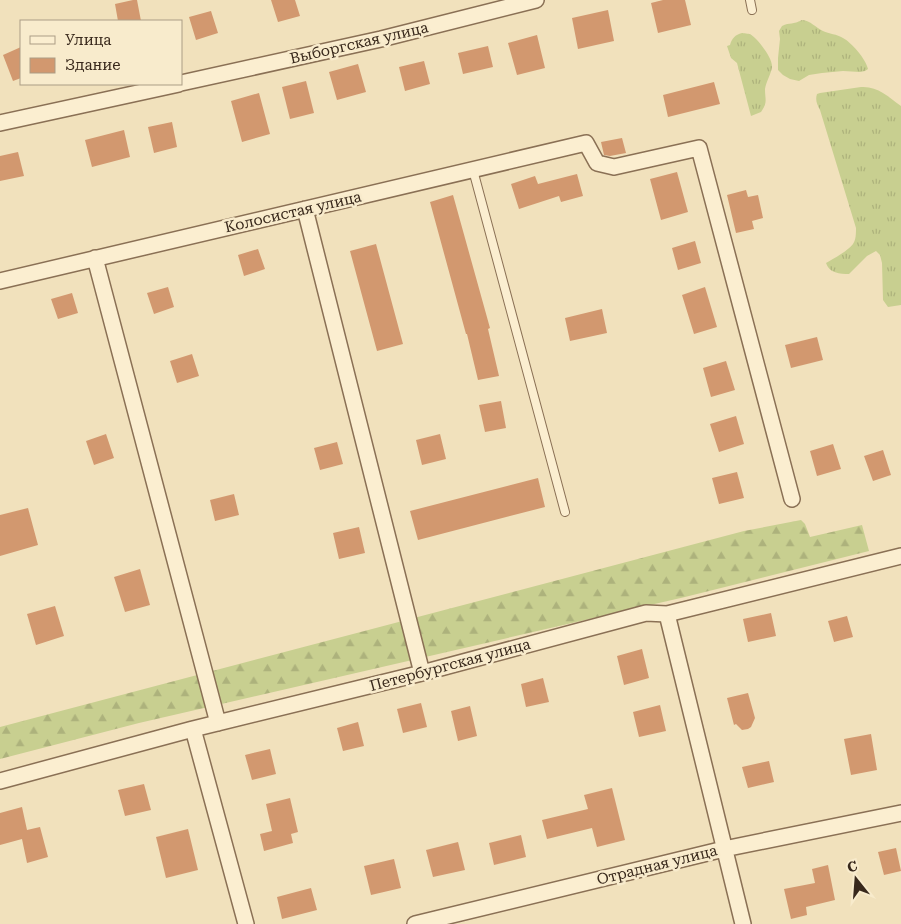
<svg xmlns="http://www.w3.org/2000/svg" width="901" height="924" viewBox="0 0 901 924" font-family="'Roboto Serif',serif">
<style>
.grass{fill:url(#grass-tufts)}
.forest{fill:url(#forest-firs)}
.building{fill:#d2986f}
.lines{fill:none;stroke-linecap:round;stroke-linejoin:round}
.lane-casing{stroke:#8a7055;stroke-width:10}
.street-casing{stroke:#8a7055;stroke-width:18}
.lane{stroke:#fbeed0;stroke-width:8}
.street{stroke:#fbeed0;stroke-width:15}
.labels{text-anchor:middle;stroke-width:5;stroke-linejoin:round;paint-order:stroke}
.street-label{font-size:15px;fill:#38281b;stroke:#f8ebcc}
</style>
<defs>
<pattern id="grass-tufts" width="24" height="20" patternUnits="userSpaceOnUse" patternTransform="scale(1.25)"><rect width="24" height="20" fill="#c8cf90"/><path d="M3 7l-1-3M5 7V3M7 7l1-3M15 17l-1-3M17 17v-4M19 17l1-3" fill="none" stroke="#adb27c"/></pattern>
<pattern id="forest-firs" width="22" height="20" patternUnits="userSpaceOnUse" patternTransform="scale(1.25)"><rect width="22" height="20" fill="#c8cf90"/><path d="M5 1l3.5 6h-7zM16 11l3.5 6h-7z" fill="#adb27c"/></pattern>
</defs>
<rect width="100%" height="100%" fill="#f1e1bc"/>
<!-- grass -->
<path class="grass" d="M802 20C811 21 815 27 823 31 829 34 837 34 843 38 851 42 866 59 868 69L865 71 860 72 843 71 822 73 809 75 799 81 790 79 783 75 778 70V58L780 39 779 31 782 26C790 22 793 25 802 20Z
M742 33C743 33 749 34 750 34 757 38 773 58 772 67 771 74 766 82 765 89 765 100 768 102 761 112L751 116 737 63 731 58 727 46 730 45C732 38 735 35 742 33Z
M861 87C878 86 887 96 901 106V305L888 307 883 300 882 263 880 255 876 251 867 256 849 274C840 274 829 273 826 263 833 259 849 250 853 244 856 240 856 233 856 228L820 110C817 104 815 100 817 94L820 93Z"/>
<!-- forest -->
<path class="forest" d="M801 520 805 524 810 537 862 525 869 551 685 597 139 723 0 759V727L744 531Z"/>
<!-- building -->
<path class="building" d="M133 0H137L141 21H118L115 4Z
M271 0H295L300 16 278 22Z
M663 0H685L691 25 658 33 651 3Z
M608 10 614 41 578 49 572 18Z
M211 11 218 33 196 40 189 17Z
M537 35 545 68 517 75 508 43Z
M488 46 493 67 463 74 458 53Z
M21 47V78L13 81 3 55Z
M424 61 430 84 405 91 399 67Z
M358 64 366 92 337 100 329 72Z
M306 81 314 113 290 119 282 87Z
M714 82 720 104 668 117 663 95Z
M259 93 270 134 242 142 231 101Z
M172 122 177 147 154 153 148 127Z
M124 130 130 157 92 167 85 140Z
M622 138 626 153 610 156 604 155 601 142Z
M18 152 24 176 0 181V156Z
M677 172 688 212 661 220 650 179Z
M577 174 583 196 561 202 559 196 519 209 511 184 535 176 538 184Z
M746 190 748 197 758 195 763 218 752 221 754 229 736 233 727 195Z
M453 195 490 328 488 329 499 376 478 380 467 334H466L430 202Z
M695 241 701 263 678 270 672 248Z
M376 244 403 344 377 351 350 251Z
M258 249 265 269 244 276 238 255Z
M168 287 174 307 154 314 147 293Z
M705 287 717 327 694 334 682 295Z
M72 293 78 313 58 319 51 299Z
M602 309 607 333 570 341 565 318Z
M817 337 823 360 791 368 785 345Z
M192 354 199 376 177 383 170 361Z
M726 361 735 390 711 397 703 368Z
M501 401 506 428 485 432 479 405Z
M736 416 744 444 719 452 710 424Z
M106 434 114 458 94 465 86 441Z
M440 434 446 459 422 465 416 440Z
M337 442 343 464 320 470 314 448Z
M833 444 841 469 817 476 810 451Z
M883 450 891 475 873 481 864 456Z
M737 472 744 498 719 504 712 478Z
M538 478 545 507 418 540 410 511Z
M234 494 239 515 215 521 210 500Z
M28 508 38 545 0 556V515Z
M359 527 365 553 339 559 333 533Z
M140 569 150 605 125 612 114 577Z
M55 606 64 636 36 645 27 614Z
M771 613 776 636 748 642 743 619Z
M847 616 853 637 834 642 828 621Z
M642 649 649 678 624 685 617 656Z
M543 678 549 702 526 707 521 684Z
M748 693 755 718 751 727 748 729 742 730 736 724 734 725 727 698Z
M421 703 427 727 403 733 397 709Z
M660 705 666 731 639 737 633 712Z
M470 706 477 736 458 741 451 711Z
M358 722 364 746 343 751 337 728Z
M871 734 877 770 851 775 844 739Z
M270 749 276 774 252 780 245 755Z
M769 761 774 782 748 788 742 767Z
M144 784 151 810 125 816 118 790Z
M612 788 625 840 597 847 592 828 547 839 542 820 588 809 584 795Z
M290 798 298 832 291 834 293 843 264 851 260 834 272 831 266 804Z
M22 807 27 830 40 827 48 857 27 863 22 839 0 845V813Z
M188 829 198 870 166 878 156 837Z
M521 835 526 857 494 865 489 843Z
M458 842 465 870 433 877 426 850Z
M896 848 901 871 884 875 878 852Z
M394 859 401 888 371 895 364 866Z
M828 865 835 900 806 907 807 915 791 919 784 889 815 883 812 869Z
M311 888 317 910 282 919 277 897Z"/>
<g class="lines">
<!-- lane casing -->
<g class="lane-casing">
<path id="lane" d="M750 0 752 10
M473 170 565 512"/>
</g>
<!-- street casing -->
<g class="street-casing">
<path id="street" d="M181 83 381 39 536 0
M0 123 179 84
M305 209 422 673
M95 258 218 723
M0 281 586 143 597 163 614 167 699 148 792 499
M667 614 743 924
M193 729 246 924
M0 781 193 729 422 673 646 613 667 614 901 556
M415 924 724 849 901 813"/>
</g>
<!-- lane -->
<use href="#lane" class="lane"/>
<!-- street -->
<use href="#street" class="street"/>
</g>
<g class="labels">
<!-- street labels -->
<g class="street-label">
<text transform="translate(359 43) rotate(-13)" y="5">Выборгская улица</text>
<text transform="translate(293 212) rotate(-13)" y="5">Колосистая улица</text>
<text transform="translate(450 665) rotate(-15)" y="5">Петербургская улица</text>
<text transform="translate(657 865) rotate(-14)" y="5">Отрадная улица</text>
</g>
</g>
<!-- legend -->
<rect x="20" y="20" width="162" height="65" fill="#f8ebcc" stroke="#ab9d85"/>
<rect x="30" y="36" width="25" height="8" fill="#fbeed0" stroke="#ab9d85"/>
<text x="65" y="45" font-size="15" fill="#38281b">Улица</text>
<rect x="30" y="58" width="25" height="15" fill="#d2986f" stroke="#ab9d85"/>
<text x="65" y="70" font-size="15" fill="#38281b">Здание</text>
<!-- north arrow -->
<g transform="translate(856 879) rotate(343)" stroke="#f8ebcc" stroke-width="4" paint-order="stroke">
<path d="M0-4L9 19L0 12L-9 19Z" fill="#38281b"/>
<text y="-8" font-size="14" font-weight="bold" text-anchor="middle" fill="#38281b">С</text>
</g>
</svg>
